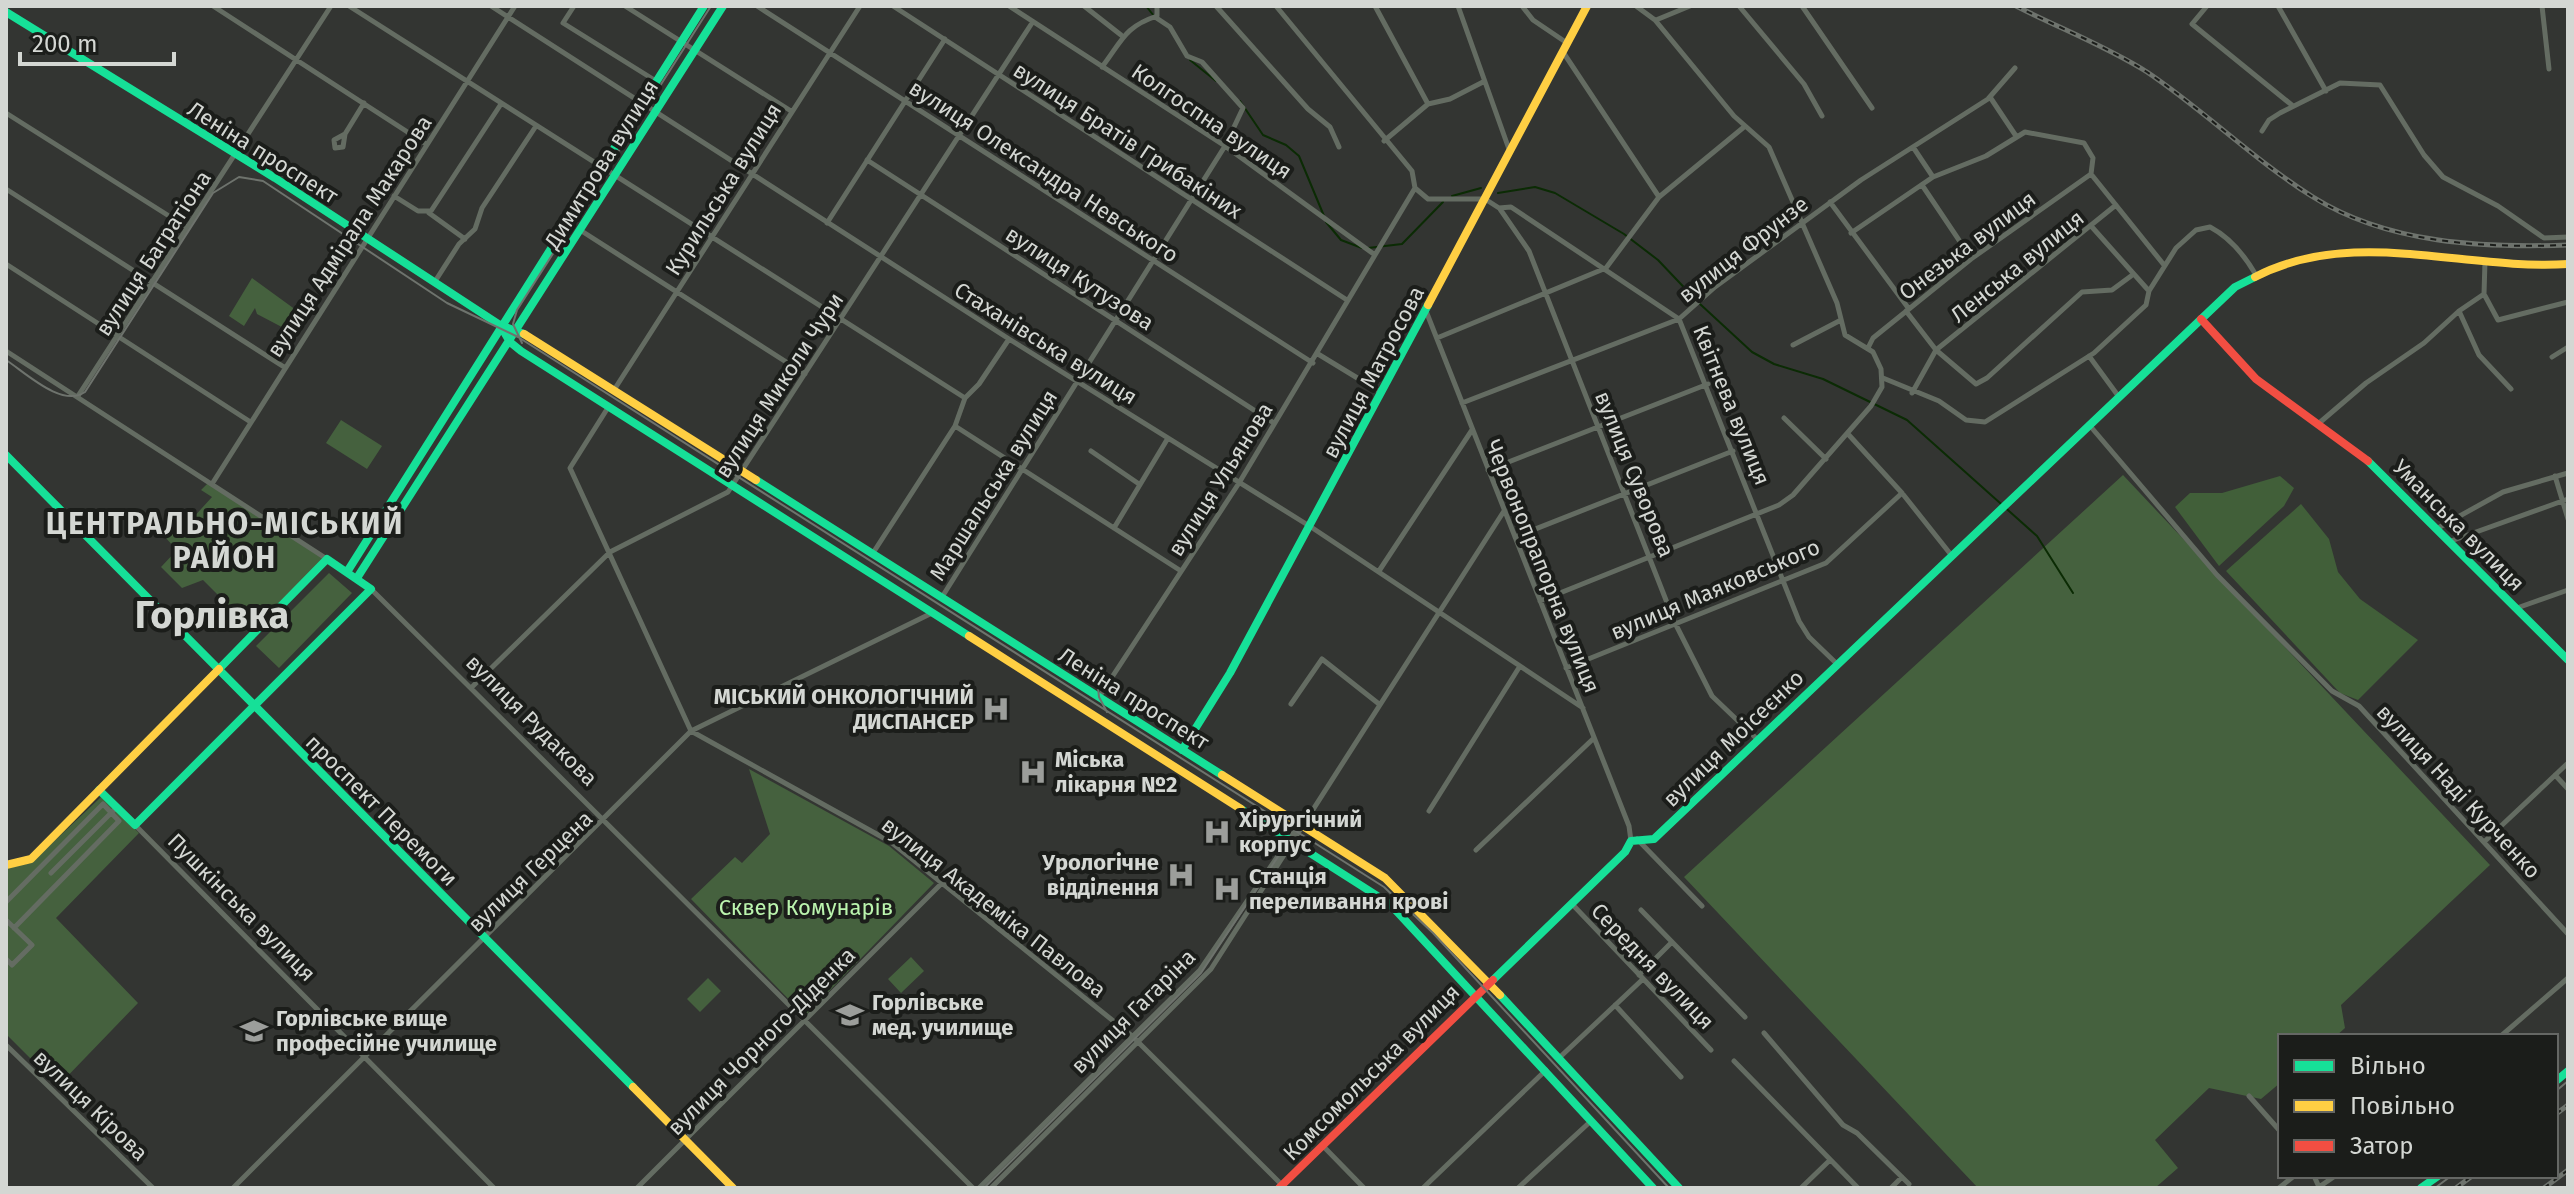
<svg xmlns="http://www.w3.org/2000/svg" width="2574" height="1194" viewBox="0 0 2574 1194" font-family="'Fira Sans',sans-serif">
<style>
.green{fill:#45613e}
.forest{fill:#415f39}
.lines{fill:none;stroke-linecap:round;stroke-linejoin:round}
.stream{stroke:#0b2b04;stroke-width:2}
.street{stroke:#646c62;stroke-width:5}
.fast{stroke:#16e098;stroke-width:8}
.slow{stroke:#ffcf43;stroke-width:8}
.jam{stroke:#f24e42;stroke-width:8}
.tram{stroke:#6e736d;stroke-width:2}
.rail-casing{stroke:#6e736d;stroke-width:5}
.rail{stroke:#1b1d1a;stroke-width:2;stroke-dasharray:6;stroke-linecap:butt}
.labels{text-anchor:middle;stroke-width:8;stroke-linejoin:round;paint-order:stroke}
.street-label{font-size:22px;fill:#d4d7d3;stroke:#1b1d1a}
.poi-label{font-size:22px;font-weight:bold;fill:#d4d7d3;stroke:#1b1d1a;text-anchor:start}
.park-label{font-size:22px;fill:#bbf4ae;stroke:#1b1d1a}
.district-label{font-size:30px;font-weight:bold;letter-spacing:2px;fill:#d4d7d3;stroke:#1b1d1a}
.town-label{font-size:38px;font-weight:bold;fill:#d4d7d3;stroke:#1b1d1a}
</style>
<rect width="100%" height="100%" fill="#333532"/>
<!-- green -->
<path class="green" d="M252 278 307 318 297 335 257 314 255 308 244 326 229 316Z
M341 420 382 446 367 469 326 443Z
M2123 475 2490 865 2341 1005 2345 1028 2336 1036H2280V1083L2261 1099 2209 1088 2155 1140 2178 1168 2155 1188H1978L1684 877Z
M210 481 326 557 253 630 203 580 182 588 161 567 177 550 163 535 185 515 192 519 212 497 201 490Z
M329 573 352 593 279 668 256 646Z
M749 769 889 846 934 883 805 1016 691 899 735 857 742 863 770 834Z
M101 797 139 833 56 918 138 1003 58 1086 6 1034V868L31 863Z
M911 957 924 971 901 993 888 979Z
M708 978 721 991 700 1012 687 999Z"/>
<!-- forest -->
<path class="forest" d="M2280 476 2294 488 2284 506 2219 566 2175 507 2190 493H2222Z
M2301 504 2329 539 2338 572 2360 599 2418 640 2358 700 2340 693 2226 571Z"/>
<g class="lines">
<!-- stream -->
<path class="stream" d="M1146 6 1154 16
M1190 60 1216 81
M1240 101 1263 135 1286 145 1299 156 1324 216
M1498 193 1535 187 1555 193 1624 234 1658 260 1696 300
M1452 196 1481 188
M1326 222 1341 240 1362 248
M1368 248 1402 244 1443 202
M1700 304 1752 352 1774 364 1823 379 1907 420 2037 536 2073 593"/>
<!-- street -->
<path class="street" d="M213 6 426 144
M349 6 965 398
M491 6 1009 339 1311 527 1583 708
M574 6 563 23 656 81
M625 6 791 111
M757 6 1313 363
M893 6 1347 300
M1009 6 1225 146 1375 255 1239 483 1099 697
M1084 6 1121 35
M1216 6 1308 109 1330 127 1339 147
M1276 6 1412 171 1415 188
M1375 6 1428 104
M1458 6 1510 152
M1522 6 1533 20 1567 43
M1739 6 1804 84 1822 116
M1802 6 1872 108
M2207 6 2192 24 2293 106
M2278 6 2326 91
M2542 6 2549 69
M1656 20 1690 6
M1563 52 1659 197
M1102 67C1122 41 1124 27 1157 16V6
M1990 97 2016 136
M6 113 188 228
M2262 131 2269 120 2280 113 2340 83 2380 85 2424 155 2443 177 2498 206 2544 238 2568 237
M1384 141 1428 104 1450 99 1483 82
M1913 147 1933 177
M335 148 334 140 345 134 364 103
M335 148 343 147 345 134
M867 160 1274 423
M2091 174 2164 265
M1922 185 1971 258
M1415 188 1428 199H1485L1499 208 1511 207 1679 319 1799 621 1809 637 1837 664
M6 189 284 367
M394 196 418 211H431L501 104
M1830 202 1909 309
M1500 209 1529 251 1675 623 1712 696 1758 740
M429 213 465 239
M827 223 945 39
M2092 227 2149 291
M580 230 805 374
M1851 233 1933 177 1986 156 2025 132 2084 143 2093 158 2091 174
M1375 255 1415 188
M6 264 249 421
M434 283 459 244 475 229 482 208 536 126
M2484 294 2485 261
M1426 311 1629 826 1631 841
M1906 311 1936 350 1976 384 1987 378 2082 292 2112 290 2131 276
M2459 311 2479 355 2511 389
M1437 338 1606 268 1659 197 1744 127
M1793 345 1841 320
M1868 348 1873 338 1971 259 2091 174
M6 351 327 559
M1318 354 1382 393
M2089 356 2119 397
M2552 357 2568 347
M1883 378 1939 401 1966 420 1985 422 2094 353 2146 305 2149 291 2176 248 2196 230 2210 227C2229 237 2245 256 2256 275
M614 390 860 6
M1912 393 1936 350 2116 205
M78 396 331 6
M1462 403 1679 319 1715 287 1861 180 1988 99 2015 68
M609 406 570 468 691 731 891 842 1132 1036 1282 1185
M1784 418 1826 459
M2318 424 2366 383 2424 343 2459 311 2484 294 2498 320 2568 302
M955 426 1181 571
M2091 427 2217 575 2332 691 2359 706 2568 934
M1848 434 1902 493 1952 556
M1091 451 1139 484
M1488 470 1708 384
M2555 476 2568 519
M212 484 515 6
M1114 528 1168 438
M2438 528 2503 492 2568 473
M1515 537 1733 451
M2451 541 2568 499
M873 553 955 426 965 398 979 384 1009 339
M1379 571 1472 430
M371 589 973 1188
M942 597 1225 146 1243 108 1202 62 1187 56 1170 27 1155 17
M1540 601 1779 505 1793 495 1871 406 1882 387 1881 369 1873 352 1845 335 1837 303 1769 147 1734 116 1655 20 1636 6
M2517 608 2568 590
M1566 668 1826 563 1902 493
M473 686 610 552 728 492 1032 23
M1291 704 1322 659 1379 704
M2555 775 2568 789
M1429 811 1520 666
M135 825 494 1188
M1637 839 1702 906
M2484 842 2568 763
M1476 850 1594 738
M51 873 117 807
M6 902 103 804 119 821 14 928
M1572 904 1711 1050
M1641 910 1745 1017
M6 920 32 945 12 965 6 959
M1639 975 1672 942
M1615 1005 1681 1077
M1764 1033 1843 1125 1857 1133 1909 1184
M2501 1036 2568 978
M6 1045 153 1188
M1559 1058 1643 979
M1734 1061 1858 1188
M2249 1096 2280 1131
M1323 1146 1364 1188
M2314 1176 2319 1187
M2319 1187 2335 1176
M233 1188 691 731 932 613
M637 1188 942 883
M979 1188 1200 970 1295 831
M991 1188 1211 969 1504 511
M1423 1188 1546 1070
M1518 1188 1591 1121
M1801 1188 1830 1160
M1891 1188 1902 1177
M2279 1188 2294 1176"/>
<!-- fast -->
<path class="fast" d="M6 12 275 178 500 325 524 334
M500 325 510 342 521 351 969 636
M6 455 633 1087
M2368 461 2568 660
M756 480 1222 775
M347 572 704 6
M357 578 723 6
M1182 750 1230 673 1428 305
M99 790 135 825 371 589 327 559 219 669
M1241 809 1390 904 1653 1188
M1493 980 1625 852 1631 841 1654 839 2235 287 2255 277
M1500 995 1679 1188
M2556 1081 2568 1071
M2421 1188 2438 1176"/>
<!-- slow -->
<path class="slow" d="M2255 277C2353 226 2465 271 2568 264
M1428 305 1587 6
M524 334 756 480
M969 636 1241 809
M1222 775 1385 878 1500 995
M6 865 31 859 219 669
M633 1087 733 1188"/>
<!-- jam -->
<path class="jam" d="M2201 319 2256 379 2368 461
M1279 1188 1493 980"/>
<!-- tram -->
<path class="tram" d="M522 343 513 324 517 310 711 6
M6 360C26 373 62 408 85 392L213 193 239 177 263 181 447 303 518 337 1384 887 1433 933 1669 1188
M1097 678 1099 697 1107 712
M2556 1091 2568 1081
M984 1188 1201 973 1285 846 1295 839 1310 840
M2435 1188 2451 1176"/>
<!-- rail casing -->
<g class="rail-casing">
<path id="rail" d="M2016 6C2059 28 2106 46 2147 72 2205 111 2254 160 2313 197 2388 244 2483 248 2568 245
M2556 1114 2568 1105
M2456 1188 2472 1176
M2544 1188 2568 1170"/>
</g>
<!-- rail -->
<use href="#rail" class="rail"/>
</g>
<!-- icons -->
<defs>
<g id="hospital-bare" transform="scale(2.16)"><path d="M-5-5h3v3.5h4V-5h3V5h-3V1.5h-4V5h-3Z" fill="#9c9e9b" stroke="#1b1d1a" stroke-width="2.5" paint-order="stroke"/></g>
<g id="university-bare" transform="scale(2.16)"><path d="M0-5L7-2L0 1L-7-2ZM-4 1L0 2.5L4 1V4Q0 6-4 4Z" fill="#9c9e9b" stroke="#1b1d1a" stroke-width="2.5" paint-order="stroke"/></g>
</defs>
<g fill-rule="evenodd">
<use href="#hospital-bare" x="996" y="709"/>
<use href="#hospital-bare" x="1033" y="772"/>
<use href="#hospital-bare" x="1217" y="832"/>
<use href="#hospital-bare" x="1181" y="875"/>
<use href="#hospital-bare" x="1227" y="889"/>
<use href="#university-bare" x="850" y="1015"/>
<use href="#university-bare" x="254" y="1031"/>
</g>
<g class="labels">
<!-- street labels -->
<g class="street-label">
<text transform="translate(1212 121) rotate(34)" y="8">Колгоспна вулиця</text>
<text transform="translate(1128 140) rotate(33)" y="8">вулиця Братів Грибакіних</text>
<text transform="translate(263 152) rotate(32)" y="8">Леніна проспект</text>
<text transform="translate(601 164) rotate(-58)" y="8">Димитрова вулиця</text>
<text transform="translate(1044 171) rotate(33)" y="8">вулиця Олександра Невського</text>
<text transform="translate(723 189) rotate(-58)" y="8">Курильська вулиця</text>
<text transform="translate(349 236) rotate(-57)" y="8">вулиця Адмірала Макарова</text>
<text transform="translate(1967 245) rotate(-37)" y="8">Онезька вулиця</text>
<text transform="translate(1743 249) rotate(-38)" y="8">вулиця Фрунзе</text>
<text transform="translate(153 253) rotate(-57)" y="8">вулиця Багратіона</text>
<text transform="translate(2017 266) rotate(-39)" y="8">Ленська вулиця</text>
<text transform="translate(1080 278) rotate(33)" y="8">вулиця Кутузова</text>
<text transform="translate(1046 343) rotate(32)" y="8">Стаханівська вулиця</text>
<text transform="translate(1373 372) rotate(-62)" y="8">вулиця Матросова</text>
<text transform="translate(779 385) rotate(-57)" y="8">вулиця Миколи Чури</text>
<text transform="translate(1732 405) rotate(68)" y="8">Квітнева вулиця</text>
<text transform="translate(1635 474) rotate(68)" y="8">вулиця Суворова</text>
<text transform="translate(1220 479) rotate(-58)" y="8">вулиця Ульянова</text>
<text transform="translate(993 485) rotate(-58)" y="8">Маршальська вулиця</text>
<text transform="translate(2459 525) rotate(45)" y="8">Уманська вулиця</text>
<text transform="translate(1543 566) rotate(68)" y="8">Червонопрапорна вулиця</text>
<text transform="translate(1715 589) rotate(-23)" y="8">вулиця Маяковського</text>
<text transform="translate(1134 698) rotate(32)" y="8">Леніна проспект</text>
<text transform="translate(532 720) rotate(45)" y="8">вулиця Рудакова</text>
<text transform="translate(1733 738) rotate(-44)" y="8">вулиця Моісеєнко</text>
<text transform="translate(2459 791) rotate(47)" y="8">вулиця Наді Курченко</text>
<text transform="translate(382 810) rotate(45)" y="8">проспект Перемоги</text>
<text transform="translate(530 871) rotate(-44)" y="8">вулиця Герцена</text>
<text transform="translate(242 907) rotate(45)" y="8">Пушкінська вулиця</text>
<text transform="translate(994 907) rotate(38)" y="8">вулиця Академіка Павлова</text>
<text transform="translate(1653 966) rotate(46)" y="8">Середня вулиця</text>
<text transform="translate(1133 1011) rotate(-45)" y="8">вулиця Гагаріна</text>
<text transform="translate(761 1041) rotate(-45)" y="8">вулиця Чорного-Діденка</text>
<text transform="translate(1371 1072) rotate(-45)" y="8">Комсомольська вулиця</text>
<text transform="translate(91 1105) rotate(44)" y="8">вулиця Кірова</text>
</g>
<!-- poi labels -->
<g class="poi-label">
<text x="974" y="704" text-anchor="end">МІСЬКИЙ ОНКОЛОГІЧНИЙ<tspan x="974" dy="25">ДИСПАНСЕР</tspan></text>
<text x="1055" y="767">Міська<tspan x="1055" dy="25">лікарня №2</tspan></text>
<text x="1239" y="827">Хірургічний<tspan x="1239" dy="25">корпус</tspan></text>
<text x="1159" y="870" text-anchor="end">Урологічне<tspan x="1159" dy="25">відділення</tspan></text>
<text x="1249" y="884">Станція<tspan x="1249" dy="25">переливання крові</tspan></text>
<text x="872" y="1010">Горлівське<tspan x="872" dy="25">мед. училище</tspan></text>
<text x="276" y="1026">Горлівське вище<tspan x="276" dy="25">професійне училище</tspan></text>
</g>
<!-- park labels -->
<g class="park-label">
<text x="806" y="915">Сквер Комунарів</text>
</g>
<!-- district labels -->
<g class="district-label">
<text x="225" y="534">ЦЕНТРАЛЬНО-МІСЬКИЙ<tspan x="225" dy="34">РАЙОН</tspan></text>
</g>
<!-- town labels -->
<g class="town-label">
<text x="212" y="628">Горлівка</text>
</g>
</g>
<!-- border -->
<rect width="2574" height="1194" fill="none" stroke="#d4d7d3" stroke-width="16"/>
<!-- legend -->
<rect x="2278" y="1034" width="280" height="144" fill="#1b1d1a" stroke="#656764" stroke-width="2"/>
<rect x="2294" y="1060" width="40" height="12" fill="#16e098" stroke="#656764" stroke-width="2"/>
<text x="2350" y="1074" font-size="24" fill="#d4d7d3">Вільно</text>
<rect x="2294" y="1100" width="40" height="12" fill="#ffcf43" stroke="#656764" stroke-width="2"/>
<text x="2350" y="1114" font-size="24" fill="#d4d7d3">Повільно</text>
<rect x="2294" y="1140" width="40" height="12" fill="#f24e42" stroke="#656764" stroke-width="2"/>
<text x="2350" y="1154" font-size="24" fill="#d4d7d3">Затор</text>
<!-- scale -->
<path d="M20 52v12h154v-12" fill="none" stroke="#d4d7d3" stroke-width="4"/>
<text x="32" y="52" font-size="24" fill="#d4d7d3" stroke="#1b1d1a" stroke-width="6" paint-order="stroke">200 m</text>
</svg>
